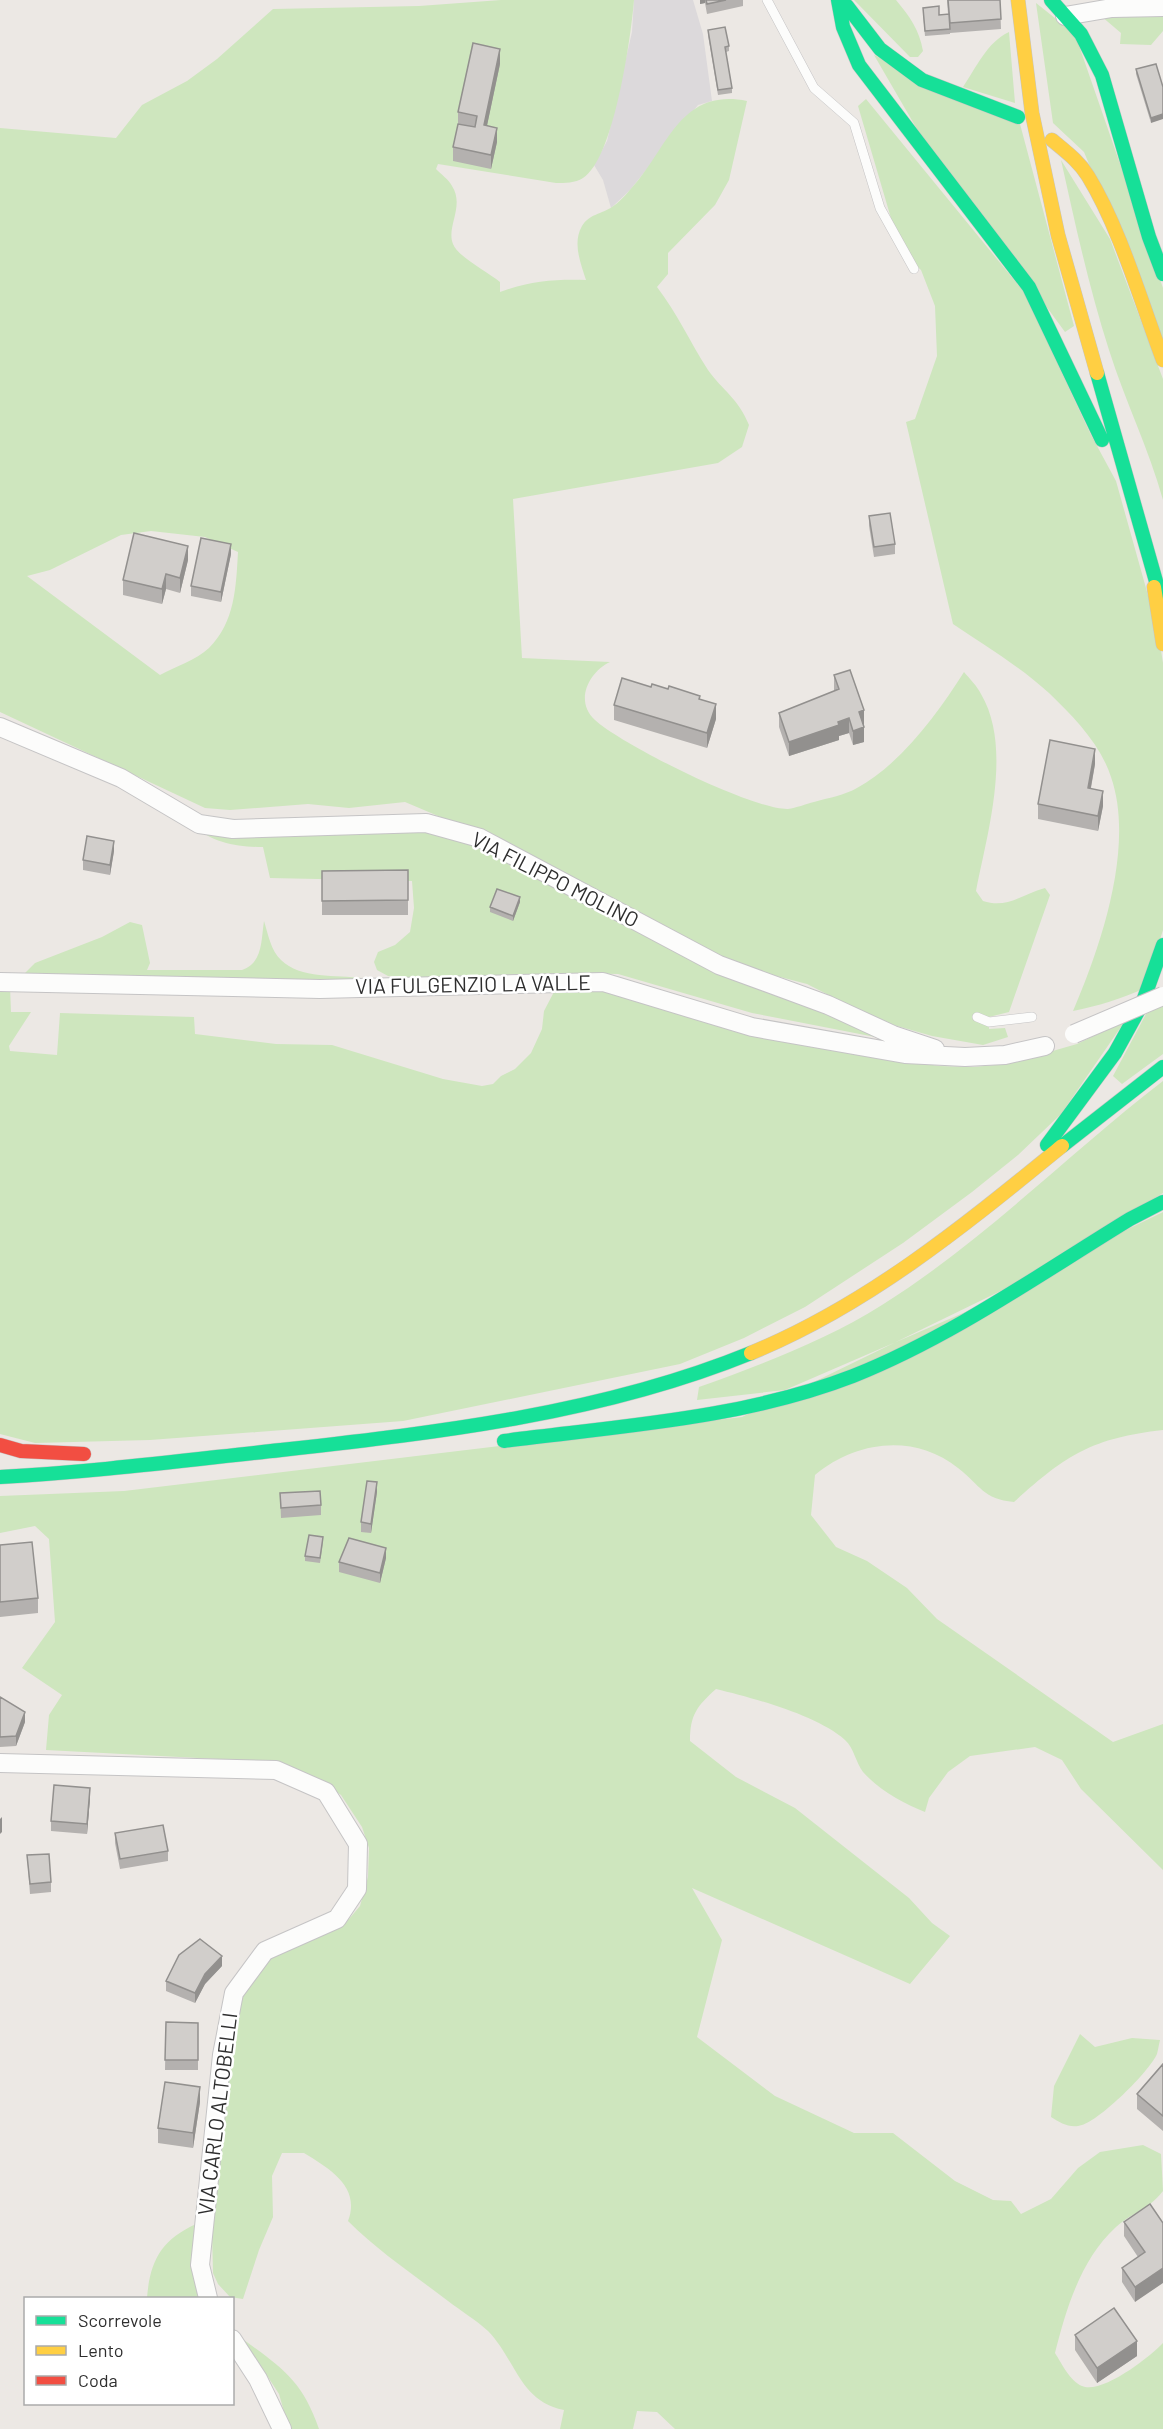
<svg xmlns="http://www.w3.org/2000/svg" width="1163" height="2429" viewBox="0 0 1163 2429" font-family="Barlow,sans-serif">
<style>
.industrial{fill:#dcd9db}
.green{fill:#cee6be;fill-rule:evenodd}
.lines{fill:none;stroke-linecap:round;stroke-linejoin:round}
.lane-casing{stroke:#c5c4c5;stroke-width:10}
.street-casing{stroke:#c5c4c5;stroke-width:20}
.fast-casing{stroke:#c6c5c4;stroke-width:15}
.slow-casing{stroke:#c6c5c4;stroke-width:15}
.jam-casing{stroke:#c6c5c4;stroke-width:15}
.lane{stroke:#fcfcfb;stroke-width:9}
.street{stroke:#fcfcfb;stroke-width:18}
.fast{stroke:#16e098;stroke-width:14}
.slow{stroke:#ffcf43;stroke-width:14}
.jam{stroke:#f24e42;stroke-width:14}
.street-bridge-casing{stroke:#c5c4c5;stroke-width:20;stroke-linecap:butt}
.street-bridge{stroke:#fcfcfb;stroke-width:18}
.wall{fill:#b4b1af}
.shaded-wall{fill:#92908e}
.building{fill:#d1cecb;stroke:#92908e;stroke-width:1.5}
.labels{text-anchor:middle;stroke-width:5;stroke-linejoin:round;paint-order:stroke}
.street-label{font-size:21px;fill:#2e2e2e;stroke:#fff}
</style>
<rect width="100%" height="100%" fill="#ece8e4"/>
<!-- industrial -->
<path class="industrial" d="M634 0H693L703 34 712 101 698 105 630 190 611 208 603 180 594 165 607 141 632 32Z"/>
<!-- green -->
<path class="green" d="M501 0H634C631 37 614 159 583 178 575 183 565 183 556 183L438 164 436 169C441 174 449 180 452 186 465 206 446 227 453 244 458 257 488 272 500 282V292C529 281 556 279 586 280 581 264 572 243 582 226 589 214 602 214 612 207 618 203 624 197 629 191 667 152 678 87 747 101L729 180 715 205 668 253V274L657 287C677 313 690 342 708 370 723 391 738 398 749 425L742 447 718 463 513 499 522 658 610 662C589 672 574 701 595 720 622 745 753 810 788 809 796 808 806 804 814 802 828 798 845 795 857 788 901 764 938 713 964 672 970 679 977 686 981 694 1013 748 987 834 976 891L983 901C1008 909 1022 894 1045 888L1050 895 1009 1012 989 1017V1029L1005 1028 1008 1037 983 1045 932 1036 880 1021 807 984 757 971 677 939 464 827 405 802 349 808 308 804 230 810 205 808 0 712V128L116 138 142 105 187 81 217 59 273 9 419 6ZM151 531 205 537 238 552C236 587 235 622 209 648 196 660 175 667 160 675L27 576 50 570 121 535Z
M854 0H896C910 17 919 29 923 51L918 57H910Z
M1036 3 1075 34 1163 288V342L1084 152 1053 123Z
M1163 11V31L1151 45 1120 44 1121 33 1101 16Z
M1009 32 1015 103 963 87C976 68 987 42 1009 32Z
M874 55 1020 124 1074 326 1065 332 921 136Z
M866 99 1024 292 1090 433 1116 481 1158 631 1163 663V930L1145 988C1121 999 1098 1006 1073 1011 1101 946 1135 846 1111 777 1101 745 1073 716 1049 693 1021 667 985 646 953 624L906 422 915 419 937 356 935 306 921 270 912 262 893 225 858 106Z
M1061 160 1110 239 1163 379V500C1149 449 1125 401 1109 350 1089 288 1075 223 1061 160Z
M193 825 430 828 478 845 906 1043 752 1013 618 974 571 973 405 978 388 976 377 970 374 962 378 952 395 945 410 932 414 908 412 881 270 878 263 847C237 847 212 843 193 825Z
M264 921C268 934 271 951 281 960 300 979 337 975 362 978L341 982 22 976 35 963 102 937 130 922 142 925 150 963 147 970H242C263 963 261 940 264 921Z
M0 986H10L11 1012H31L9 1046 10 1051 57 1055 60 1013 194 1017 195 1034 276 1044 332 1045 443 1079 482 1086 493 1084 501 1076 515 1069 531 1053 542 1029 544 1011 555 990H609L874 1056 939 1066 973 1067 1007 1064 1077 1044 1125 1021 1061 1114 1018 1155 972 1192 903 1243 805 1307 744 1338 680 1364 403 1421 150 1440 35 1443 0 1434Z
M1163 1005V1054L1122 1084 1113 1076 1146 1014Z
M1163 1081V1193L977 1307 785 1390 697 1400 699 1387C762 1364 825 1341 882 1305 984 1241 1068 1154 1163 1081Z
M1163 1212V1430C1092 1438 1066 1455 1014 1502 983 1499 981 1486 958 1468 914 1433 856 1441 815 1475L811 1515 836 1547 867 1561 907 1588 937 1619 1113 1742 1163 1724V1870L1081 1789 1062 1760 1035 1747 970 1756 948 1772 929 1798 925 1812C904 1804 879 1790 863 1772 856 1763 854 1748 845 1740 817 1715 753 1698 716 1689 697 1706 690 1715 690 1741L736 1777 795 1808 909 1898 932 1923 950 1936 910 1984 692 1888 722 1940 697 2037 775 2096 854 2133H893L955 2181 993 2200 1011 2201 1021 2214 1051 2199 1078 2168 1100 2152 1143 2145 1161 2154 1163 2191C1146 2212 1134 2211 1116 2227 1081 2259 1066 2309 1055 2353 1062 2364 1070 2381 1082 2386 1101 2395 1150 2357 1163 2343V2429H675L657 2412 637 2411 633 2429H560L564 2410C520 2402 516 2360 488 2331 476 2320 461 2311 448 2301 414 2275 378 2251 348 2221 361 2187 330 2169 304 2153H282L272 2176 273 2217 259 2250 243 2299 230 2297 218 2284 213 2273 212 2232 223 2094 236 2015 244 1990 269 1952 349 1919 360 1906 368 1877 369 1848 362 1827 341 1795 318 1779 257 1761 46 1750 49 1715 62 1695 22 1668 55 1622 49 1539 35 1526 0 1533V1496L124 1491 742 1417Z
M1080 2034 1095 2047 1132 2038 1160 2040C1159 2044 1158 2050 1157 2054 1149 2072 1100 2120 1082 2125 1070 2129 1061 2123 1051 2117L1054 2086Z
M196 2224 202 2298H147C150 2261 161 2240 196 2224Z
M244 2340C283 2368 303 2382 319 2429H289L279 2394Z"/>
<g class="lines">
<!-- lane casing -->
<g class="lane-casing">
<path id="lane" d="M767 0 814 88 854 123 880 208 914 269
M977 1017 989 1022 1032 1017"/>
</g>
<!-- street casing -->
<g class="street-casing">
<path id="street" d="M1065 16 1112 8 1163 7
M0 727 121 778 199 824 233 829 426 823 480 838 719 965 828 1005 893 1035 935 1049
M0 982 320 989 603 982 752 1027 905 1054 965 1057 1005 1055 1045 1046
M0 1763 276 1770 326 1792 358 1844 357 1889 337 1919 265 1951 234 1993 222 2055 200 2265 208 2298
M232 2339 258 2379 282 2429"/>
</g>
<!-- fast casing -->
<g class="fast-casing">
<path id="fast" d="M838 0 843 27 859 65 1029 287 1102 440
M1051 0 1081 34 1102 75 1149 237 1163 274
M847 6 880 49 922 80 1018 117
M1097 373 1163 606
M1047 1145 1115 1053 1142 1004 1163 945
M1062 1146 1163 1067
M504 1441C620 1426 742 1419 853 1376 951 1337 1040 1274 1130 1219L1163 1202
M0 1477C94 1472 187 1460 281 1450 441 1432 601 1414 751 1353"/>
</g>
<!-- slow casing -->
<g class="slow-casing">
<path id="slow" d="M1018 0 1032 113 1058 235 1097 373
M1052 140C1065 151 1079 161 1088 176 1120 228 1141 302 1163 360
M1154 587 1163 644
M751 1353C868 1305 965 1225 1062 1146"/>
</g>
<!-- jam casing -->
<g class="jam-casing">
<path id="jam" d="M0 1445 21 1451 84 1454"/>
</g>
<!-- lane -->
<use href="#lane" class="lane"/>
<!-- street -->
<use href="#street" class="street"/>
<!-- fast -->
<use href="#fast" class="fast"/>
<!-- slow -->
<use href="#slow" class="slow"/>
<!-- jam -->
<use href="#jam" class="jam"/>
<!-- street-bridge casing -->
<g class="street-bridge-casing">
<path id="street-bridge" d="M1074 1034 1163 996"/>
</g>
<!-- street-bridge -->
<use href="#street-bridge" class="street-bridge"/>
</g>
<!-- wall -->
<path class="wall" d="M700 0H743V6L707 14 705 3 700 4Z
M947 0H1000L1001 29 950 33V34L925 36 923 13 939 15 948 14Z
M708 30 729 46V51L726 52 732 88V93L718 95 708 35Z
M500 64 487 125 497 142 491 169 453 161V147L458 124V112Z
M1156 64 1151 123 1136 74V69Z
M869 516 895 544V554L874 557 869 526Z
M231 554 221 602 191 596V586Z
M188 560 180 593 166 589 162 604 123 595V580Z
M834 675 864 725V742L853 745 849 733 839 736V740L789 756 779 727V713L834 691Z
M651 687 700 699 716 719 707 748 614 720V705Z
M1095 764 1091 788 1103 806 1098 831 1038 819V804Z
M114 851 110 875 83 870V860Z
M408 870V915H322V871Z
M520 902 513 921 490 912V907Z
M377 1492 371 1533 361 1532V1522Z
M280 1493 321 1505V1515L281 1518Z
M323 1542 320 1563 305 1561V1556Z
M0 1545 38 1598V1613L0 1617Z
M386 1558 380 1583 339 1572V1562Z
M0 1697 25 1722 16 1746 0 1747Z
M90 1798 87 1834 51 1831V1821Z
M115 1833 168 1851V1861L120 1869 115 1843Z
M27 1855 51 1882V1892L30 1894Z
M222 1966 205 1984 195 2003 166 1991V1981Z
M166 2022 198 2023V2070H165Z
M1163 2064V2131L1137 2109V2094Z
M200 2102 193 2148 158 2143V2128Z
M1124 2222 1163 2223 1135 2302 1122 2282V2268L1138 2257 1124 2236Z
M1075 2335 1137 2356 1097 2383 1075 2350Z"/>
<!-- shaded-wall -->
<path class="shaded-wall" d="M700 0H705V3L700 4Z
M500 49V64L484 140V125Z
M1163 114V119L1151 123V118Z
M497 128V142L491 169V155Z
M231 544V554L221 602V592Z
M188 546V560L180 593V578Z
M166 574V589L162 604V589Z
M716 704V719L707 748V733Z
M864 710V725L859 727V712Z
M849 718V733L839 736V740L789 756V742Z
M864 727V742L853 745V731Z
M1095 749V764L1088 803V788Z
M1103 791V806L1098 831V816Z
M114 841V851L110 875V865Z
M520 897V902L513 921V916Z
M377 1482V1492L371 1533V1524Z
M386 1548V1558L380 1583V1573Z
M25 1712V1722L16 1746V1736Z
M90 1788V1798L87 1834V1824Z
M2 1817V1832L0 1834V1819Z
M222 1956V1966L205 1984 195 2003V1993L205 1974Z
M200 2087V2102L193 2148V2133Z
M1163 2268V2283L1135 2302V2287Z
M1137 2341V2356L1097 2383V2368Z"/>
<!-- building -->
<path class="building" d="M706 0H726L707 4Z
M948 0H1000L1001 19 950 23Z
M939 6V15L949 14 950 29 925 31 923 8Z
M725 27 729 46 725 47 732 88 718 90 708 30Z
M473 43 500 49 484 125 497 128 491 155 453 147 458 124 475 127 477 116 458 112Z
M1156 64 1163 87V114L1151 118 1136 69Z
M890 513 895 544 874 547 869 516Z
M134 533 188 546 180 578 166 574 162 589 123 580Z
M201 538 231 544 221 592 191 586Z
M850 670 864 710 859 712 864 727 853 731 849 718 838 722 839 725 789 742 779 713 839 689 834 675Z
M622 678 651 687 652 684 668 689 669 686 700 696 699 699 716 704 707 733 614 705Z
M1050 740 1095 749 1088 788 1103 791 1098 816 1038 804Z
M87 836 114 841 110 865 83 860Z
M408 870V900L322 901V871Z
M497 889 520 897 513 916 490 907Z
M367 1481 377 1482 371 1524 361 1522Z
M320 1491 321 1505 281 1508 280 1493Z
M309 1535 323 1537 320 1558 305 1556Z
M349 1538 386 1548 380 1573 339 1562Z
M32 1542 38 1598 0 1602V1545Z
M0 1697 25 1712 16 1736 0 1737Z
M54 1785 90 1788 87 1824 51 1821Z
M163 1825 168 1851 120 1859 115 1833Z
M49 1854 51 1882 30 1884 27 1855Z
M200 1939 222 1956 205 1974 195 1993 166 1981 179 1955Z
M166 2022 198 2023V2060H165Z
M1163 2064V2116L1137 2094Z
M165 2082 200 2087 193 2133 158 2128Z
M1150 2204 1163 2223V2268L1135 2287 1122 2268 1145 2252 1124 2222Z
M1114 2308 1137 2341 1097 2368 1075 2335Z"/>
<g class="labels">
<!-- street labels -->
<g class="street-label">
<text transform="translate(555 880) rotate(27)" y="7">VIA FILIPPO MOLINO</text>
<text transform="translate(473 985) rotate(-1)" y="7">VIA FULGENZIO LA VALLE</text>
<text transform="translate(218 2114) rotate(-83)" y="7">VIA CARLO ALTOBELLI</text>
</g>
</g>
<!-- legend -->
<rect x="24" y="2297" width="210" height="108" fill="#ffffff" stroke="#ababab" stroke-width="1.5"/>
<rect x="36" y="2316" width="30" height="9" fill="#16e098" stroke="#ababab" stroke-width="1.5"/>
<text x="78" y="2327" font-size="18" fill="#2e2e2e">Scorrevole</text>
<rect x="36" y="2346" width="30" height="9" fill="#ffcf43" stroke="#ababab" stroke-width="1.5"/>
<text x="78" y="2357" font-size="18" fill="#2e2e2e">Lento</text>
<rect x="36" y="2376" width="30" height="9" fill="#f24e42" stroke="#ababab" stroke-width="1.5"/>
<text x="78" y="2387" font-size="18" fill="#2e2e2e">Coda</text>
</svg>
